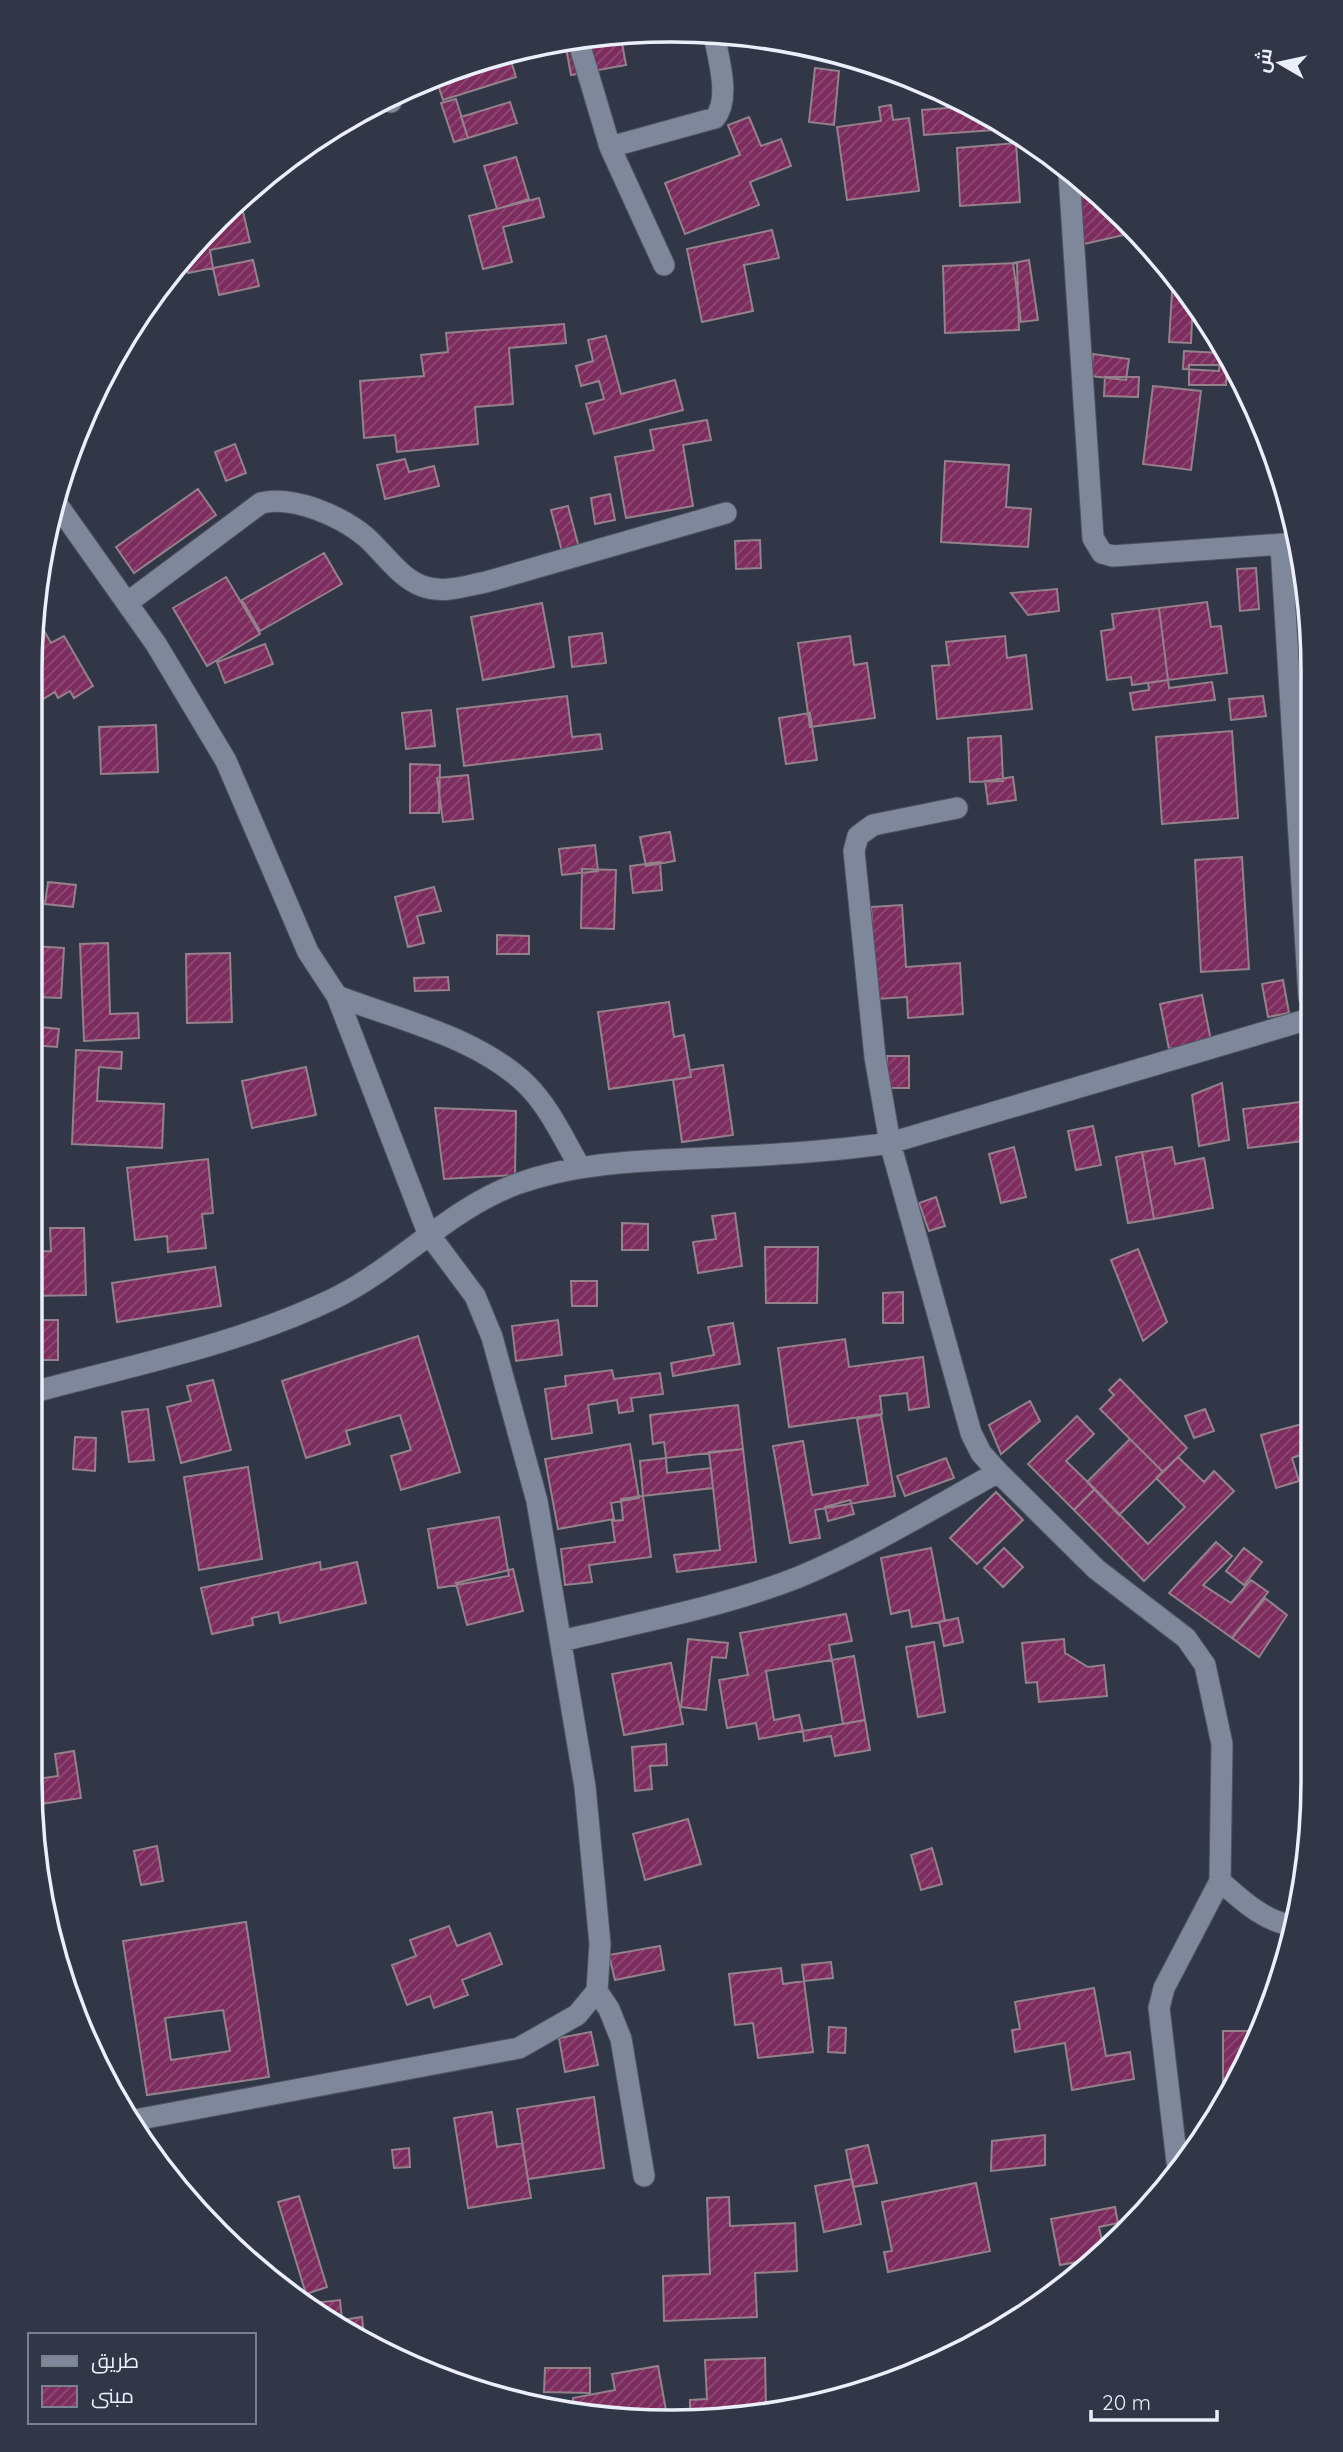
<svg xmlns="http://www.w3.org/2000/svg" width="1343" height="2452" viewBox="0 0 1343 2452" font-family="Quicksand,Cairo,sans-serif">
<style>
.building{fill:url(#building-hatch);stroke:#95818b;stroke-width:2;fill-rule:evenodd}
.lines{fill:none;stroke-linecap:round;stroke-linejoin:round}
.minor-casing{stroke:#4f5462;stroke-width:23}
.minor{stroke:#7f879a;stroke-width:21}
.rim{fill:none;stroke:#eaeff9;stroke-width:3.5}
</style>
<defs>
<pattern id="building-hatch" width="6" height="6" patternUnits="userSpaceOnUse" patternTransform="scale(1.75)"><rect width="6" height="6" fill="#7c2c5d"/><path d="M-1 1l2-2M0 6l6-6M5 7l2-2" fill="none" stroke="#8f4b75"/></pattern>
</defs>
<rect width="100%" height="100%" fill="#313747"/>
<!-- building -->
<path class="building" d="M597 37 599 47 622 43 626 65 571 75 565 42Z
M508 51 516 77 443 100 436 78Z
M815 68 839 71 834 125 809 122Z
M456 99 468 138 454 142 441 103Z
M510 102 517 123 468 138 461 117Z
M891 105 893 120 909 118 919 191 847 200 837 127 881 121 879 107Z
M972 106 993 116 1010 129 924 135 922 110Z
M749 117 761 146 781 139 791 166 750 182 759 205 685 234 665 183 740 155 728 125Z
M1016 143 1020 202 960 206 957 148Z
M516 157 529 199 497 209 484 166Z
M1074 178 1125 217 1137 232 1084 244Z
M539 198 544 217 503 227 512 262 483 269 469 216Z
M241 203 250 242 210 250 213 268 188 273 184 255 189 248 236 205Z
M772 230 779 258 744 265 753 311 702 322 687 249Z
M253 260 259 286 219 295 213 268Z
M1029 260 1038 320 1021 322 1013 263Z
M1017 263 1019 330 945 333 943 266Z
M1173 276 1193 300 1191 343 1169 342Z
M564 324 566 343 509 348 513 404 475 407 478 444 397 452 395 435 364 438 360 381 424 376 421 355 448 352 446 333Z
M606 336 621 394 675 380 683 410 594 434 586 404 604 399 599 381 581 386 576 366 593 361 588 340Z
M1184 351 1220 353 1219 371 1183 369Z
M1093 354 1129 359 1126 380 1091 376Z
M1189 365H1227L1226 385H1189Z
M1105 377H1139L1138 397 1104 396Z
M1153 386 1201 391 1191 470 1143 464Z
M707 420 711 440 683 445 693 506 626 518 615 457 654 450 650 430Z
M235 444 246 473 226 481 215 452Z
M405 459 409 472 434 466 439 486 385 499 377 465Z
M945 461 1009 465 1006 507 1031 509 1028 547 941 542Z
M198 489 216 515 134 573 116 547Z
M610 494 615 520 595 524 591 498Z
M568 506 582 559 565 563 551 510Z
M760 540 761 568 736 569 735 541Z
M324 553 342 584 260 631 242 600Z
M1256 568 1259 609 1240 611 1237 569Z
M226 577 260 634 207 666 173 608Z
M1057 589 1059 611 1028 615 1011 593Z
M1207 602 1211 627 1221 626 1227 673 1168 680 1159 608Z
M542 603 554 667 483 680 471 617Z
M1159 608 1168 680 1132 685 1131 677 1107 680 1101 631 1114 629 1112 614Z
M39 622 51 643 64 636 93 686 74 698 70 691 58 698 55 692 33 705 31 630Z
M602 633 606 663 572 667 569 637Z
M850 636 854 665 867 663 875 718 810 727 798 643Z
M1005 636 1007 658 1026 655 1032 709 937 719 932 666 949 665 946 642Z
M265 644 273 664 225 683 217 662Z
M1168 680 1169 688 1212 682 1215 700 1133 710 1130 693 1149 690 1148 683Z
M567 696 572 737 600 734 602 749 464 766 457 709Z
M1263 696 1266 716 1231 720 1229 699Z
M431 710 435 746 406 749 402 713Z
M810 713 817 760 786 764 779 718Z
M156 725 158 772 101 774 99 727Z
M1232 731 1238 818 1162 824 1156 737Z
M1001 736 1003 781 970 782 968 738Z
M410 764 440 765 439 813H410Z
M468 775 473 819 443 822 437 778Z
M1013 777 1016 800 988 804 985 781Z
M670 832 675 861 646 866 640 837Z
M595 845 598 871 562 875 559 849Z
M1242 857 1249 969 1201 972 1195 860Z
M660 862 662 890 633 893 630 866Z
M582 869 616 870 614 929 581 928Z
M48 882 76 885 73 907 45 904Z
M434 887 441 911 417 916 424 943 408 947 395 897Z
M902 905 906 967 960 963 963 1014 908 1018 907 997 877 999 871 907Z
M497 935 529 936V954H497Z
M108 943 110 1014 138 1013 139 1038 84 1041 80 944Z
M31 946 64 948 61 998 34 997 32 1025Z
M230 953 232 1022 187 1023 186 954Z
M448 977 449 990 415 991 414 978Z
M1283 980 1289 1013 1268 1017 1262 984Z
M1202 995 1211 1041 1169 1049 1160 1004Z
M669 1002 674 1037 684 1035 691 1077 609 1089 598 1012Z
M31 1026 59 1029 57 1047 31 1045Z
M76 1050 122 1052 121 1069 99 1067 97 1101 164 1104 162 1148 72 1144Z
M887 1056H909V1088H887Z
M723 1065 733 1135 682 1142 673 1080 691 1077 690 1070Z
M306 1067 316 1115 252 1128 242 1081Z
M1222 1083 1229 1140 1199 1146 1192 1095Z
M1309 1101 1310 1140 1248 1148 1243 1109Z
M435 1108 516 1111 515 1175 444 1179Z
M1093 1126 1101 1165 1076 1170 1068 1131Z
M1014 1147 1026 1197 1001 1203 989 1154Z
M1172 1147 1175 1164 1204 1158 1213 1208 1154 1219 1142 1152Z
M1142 1152 1154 1219 1128 1223 1116 1157Z
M208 1159 213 1213 202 1214 206 1248 168 1252 167 1236 135 1240 127 1168Z
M936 1197 945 1226 929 1231 919 1203Z
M735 1213 742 1266 698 1273 693 1242 716 1239 712 1216Z
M622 1223 648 1224V1250H622Z
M50 1228H84L86 1295 30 1296V1252L51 1251Z
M765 1247H818L817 1303H766Z
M1138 1249 1167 1322 1143 1341 1111 1260Z
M215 1267 221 1306 117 1322 112 1283Z
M571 1281H597V1306H572Z
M903 1292V1323H883V1293Z
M1302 1307H1310V1336H1303Z
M31 1320H58V1360H31Z
M558 1320 562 1355 516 1361 512 1326Z
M733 1323 740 1364 673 1376 671 1363 714 1355 708 1327Z
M418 1336 460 1472 401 1490 391 1456 411 1450 400 1415 346 1431 350 1444 306 1458 282 1381Z
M845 1339 849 1367 923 1357 929 1407 909 1410 907 1393 880 1396 882 1414 789 1427 778 1348Z
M612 1370 614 1379 660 1373 663 1394 631 1398 633 1411 619 1413 617 1400 588 1405 592 1433 552 1439 545 1389 566 1386 565 1376Z
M1120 1379 1187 1448 1163 1472 1100 1409 1114 1395 1109 1390Z
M213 1380 231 1450 181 1463 167 1407 191 1401 187 1386Z
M1030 1401 1040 1421 1001 1454 989 1425Z
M738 1405 743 1449 666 1458 664 1442 653 1444 650 1415Z
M148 1409 154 1460 129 1462 122 1412Z
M1205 1409 1214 1431 1194 1438 1185 1416Z
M881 1415 895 1496 815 1510 820 1538 790 1543 773 1446 803 1441 812 1495 868 1485 857 1419Z
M1077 1416 1094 1434 1066 1461 1095 1489 1074 1510 1028 1464Z
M1302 1424 1310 1452 1292 1458 1299 1481 1276 1488 1261 1435Z
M75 1437 96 1438 95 1471 73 1469Z
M1130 1439 1163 1472 1119 1515 1087 1482Z
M630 1444 639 1498 611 1503 614 1519 558 1529 545 1459Z
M743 1449 756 1562 677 1572 674 1555 720 1550 709 1452Z
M1178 1457 1204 1482 1214 1471 1234 1491 1144 1581 1074 1510 1095 1489 1148 1544 1185 1507 1156 1478Z
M666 1458 667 1473 711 1468 713 1488 643 1496 640 1461Z
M946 1458 954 1478 905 1496 897 1476Z
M248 1467 262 1559 199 1570 184 1477Z
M996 1492 1023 1520 977 1564 950 1538Z
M643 1496 651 1557 589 1565 592 1582 565 1585 561 1549 615 1542 612 1521 623 1520 621 1499Z
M850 1500 854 1514 828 1521 825 1507Z
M499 1517 509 1576 438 1588 428 1529Z
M1216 1542 1232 1556 1203 1585 1231 1603 1251 1580 1268 1592 1232 1638 1169 1593Z
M931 1548 945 1621 912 1627 909 1610 891 1614 881 1558Z
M1004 1548 1023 1567 1003 1587 984 1568Z
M1244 1548 1262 1562 1244 1585 1226 1571Z
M320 1562 321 1570 357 1562 366 1603 280 1623 278 1612 252 1618 253 1625 212 1634 201 1588Z
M513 1569 523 1611 467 1625 456 1583Z
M1265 1598 1287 1615 1259 1657 1232 1638Z
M846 1614 852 1641 829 1645 832 1660 766 1671 774 1720 799 1715 803 1731 759 1739 756 1723 727 1728 719 1680 748 1675 740 1633Z
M958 1618 963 1642 944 1646 939 1622Z
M688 1639 728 1643 726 1658 712 1657 706 1710 681 1707Z
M1064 1639 1065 1653 1088 1667 1104 1665 1107 1696 1039 1702 1037 1682 1026 1683 1022 1643Z
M934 1642 945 1712 918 1717 906 1647Z
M854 1656 865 1720 843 1724 832 1660Z
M671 1663 683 1724 624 1735 612 1674Z
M865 1720 870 1750 835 1756 831 1736 804 1741 803 1731Z
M666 1744 667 1765 650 1766 652 1789 635 1791 632 1747Z
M74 1751 81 1798 34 1805 30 1780 58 1776 55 1754Z
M688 1819 701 1864 645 1880 633 1834Z
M157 1846 163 1881 141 1885 134 1851Z
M932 1848 942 1884 921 1890 911 1855Z
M246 1922 269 2077 147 2095 123 1941ZM223 2010 230 2051 171 2060 165 2018Z
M449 1926 457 1946 490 1933 502 1964 462 1980 468 1995 434 2008 430 1996 407 2005 392 1965 416 1956 410 1940Z
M660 1946 664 1970 615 1980 609 1955Z
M831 1962 833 1978 804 1981 802 1965Z
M781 1968 783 1984 804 1981 813 2052 758 2058 753 2023 735 2025 729 1974Z
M1094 1988 1106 2056 1130 2052 1134 2079 1072 2090 1065 2043 1015 2052 1012 2030 1020 2029 1015 2002Z
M829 2027 846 2028 845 2053 828 2052Z
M1223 2031H1259L1234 2087V2084H1223Z
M591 2032 598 2065 565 2072 559 2038Z
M594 2097 604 2168 528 2179 517 2109Z
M492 2112 497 2147 522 2143 531 2198 468 2208 454 2118Z
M1045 2135V2165L991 2171 992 2141Z
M868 2145 877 2183 853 2187 846 2150Z
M409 2148 410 2167 394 2168 392 2150Z
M852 2179 861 2224 824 2232 815 2186Z
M976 2183 990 2251 888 2272 884 2252 892 2251 882 2202Z
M299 2196 327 2287 306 2294 278 2202Z
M729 2197 730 2226 795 2223 797 2271 755 2273 757 2317 664 2321 663 2276 710 2274 707 2198Z
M1115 2207 1118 2223 1099 2227 1104 2251 1099 2258 1060 2265 1051 2219Z
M340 2300 342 2320 362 2317 364 2336 315 2314 305 2304Z
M765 2358 766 2409 713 2421 690 2419V2400L707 2399 705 2360Z
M658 2366 667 2416 574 2407 573 2398 615 2390 612 2374Z
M545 2368H590V2393L544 2392Z"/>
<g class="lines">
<!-- minor casing -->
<g class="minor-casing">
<path id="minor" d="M578 40 610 147 664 265
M390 95 391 102
M610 147 715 118C731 98 718 58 714 34
M1069 174 1093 538 1102 553 1113 556 1297 543
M54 500 156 644 226 761 308 952 337 996 428 1233 475 1296 492 1337 537 1501 585 1787 600 1944 597 1991 577 2015 519 2048 135 2120
M1281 546 1309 997
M127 603 261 503C293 495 341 516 366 537 384 553 399 577 422 586 443 594 465 586 486 582L726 513
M957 808 873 825 858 836 854 851 875 1057 890 1143 971 1433 981 1453 998 1472 1096 1569 1186 1638 1205 1665 1222 1744 1220 1881C1241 1899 1263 1921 1291 1925
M337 996C399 1020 478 1037 527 1085 550 1108 564 1140 580 1167
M30 1393C133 1365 237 1345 333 1299 399 1267 448 1209 517 1184 578 1162 641 1161 705 1158 767 1155 828 1152 890 1143L1309 1019
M561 1641C640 1622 723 1607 799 1577 868 1548 932 1509 998 1472
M597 1991 609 2009 621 2039 644 2176
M1177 2162 1159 2008 1164 1988 1220 1881"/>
</g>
<!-- minor -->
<use href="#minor" class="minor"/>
</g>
<!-- crop -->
<path d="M0 0H1343V2452H0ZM671 42H672A629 629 0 0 1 1301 671V1781A629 629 0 0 1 672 2410H671A629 629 0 0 1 42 1781V671A629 629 0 0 1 671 42Z" fill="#313747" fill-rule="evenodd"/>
<path class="rim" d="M671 42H672A629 629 0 0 1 1301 671V1781A629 629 0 0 1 672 2410H671A629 629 0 0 1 42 1781V671A629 629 0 0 1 671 42Z"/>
<!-- legend -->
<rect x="28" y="2333" width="228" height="91" fill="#313747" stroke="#7b818e" stroke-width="2"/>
<rect x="42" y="2356" width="35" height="10" fill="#7f879a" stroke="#7b818e" stroke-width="2"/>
<text x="91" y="2368" font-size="21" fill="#eaeff9">طريق</text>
<rect x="42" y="2386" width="35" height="21" fill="url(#building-hatch)" stroke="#7b818e" stroke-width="2"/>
<text x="91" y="2403" font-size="21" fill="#eaeff9">مبنى</text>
<!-- north arrow -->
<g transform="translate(1280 63) rotate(279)" stroke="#313747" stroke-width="5" paint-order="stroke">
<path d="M0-5L12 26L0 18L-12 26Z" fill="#eaeff9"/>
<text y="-10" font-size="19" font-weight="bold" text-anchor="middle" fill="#eaeff9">ش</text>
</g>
<!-- scale -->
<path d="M1091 2410v10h126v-10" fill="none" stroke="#eaeff9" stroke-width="3.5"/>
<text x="1102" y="2410" font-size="21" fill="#eaeff9" stroke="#313747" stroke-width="5" paint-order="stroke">20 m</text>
</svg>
